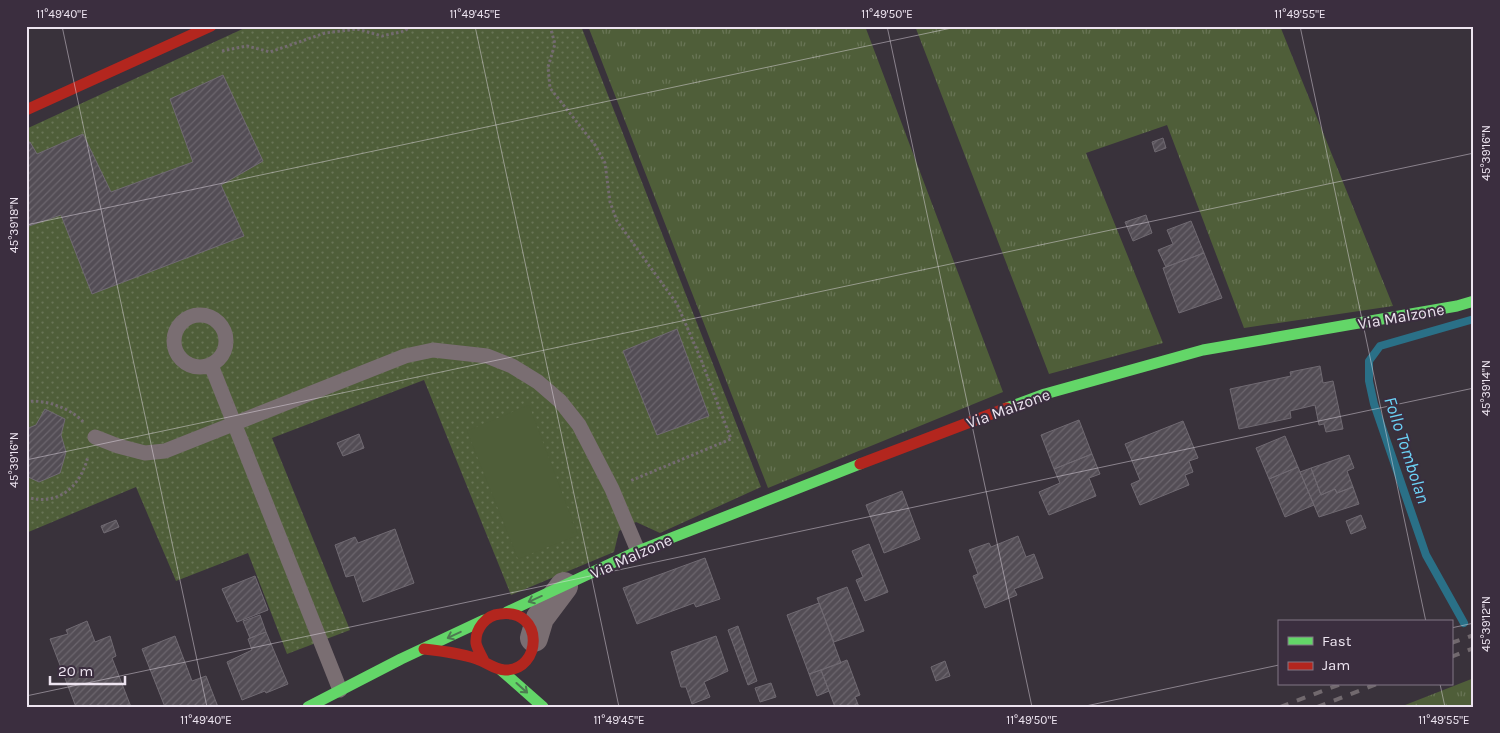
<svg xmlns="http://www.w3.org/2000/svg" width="1500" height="733" viewBox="0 0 1500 733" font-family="Karla,sans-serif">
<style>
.grass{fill:url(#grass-tufts)}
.park{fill:url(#park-dots)}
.pitch{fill:#4f5e39}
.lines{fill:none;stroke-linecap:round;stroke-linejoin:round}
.stream{stroke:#2a7087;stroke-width:8}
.building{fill:url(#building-hatch);stroke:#706a72}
.path{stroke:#746b71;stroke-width:3;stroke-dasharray:2.5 2.5;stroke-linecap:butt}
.lane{stroke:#7a6e72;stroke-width:15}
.street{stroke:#7a6e72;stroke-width:28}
.fast{stroke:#63d668;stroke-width:11}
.jam{stroke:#b3261e;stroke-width:11}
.rail{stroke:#71696e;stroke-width:4;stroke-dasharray:9 9;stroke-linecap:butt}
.oneway{stroke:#4d7a51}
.ticks{fill:none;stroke:#ede4f0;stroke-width:1;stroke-opacity:0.45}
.labels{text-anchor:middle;stroke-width:4;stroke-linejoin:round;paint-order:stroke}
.street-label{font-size:16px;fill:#ede4f0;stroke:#3b2e3f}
.water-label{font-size:18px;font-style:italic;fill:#6bd3f6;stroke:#3b2e3f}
.neatline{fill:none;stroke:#ede4f0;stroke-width:2}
.ticks-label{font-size:12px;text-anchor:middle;fill:#ede4f0}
</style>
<defs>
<pattern id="grass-tufts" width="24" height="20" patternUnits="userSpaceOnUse" patternTransform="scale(1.25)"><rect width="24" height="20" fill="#4f5e39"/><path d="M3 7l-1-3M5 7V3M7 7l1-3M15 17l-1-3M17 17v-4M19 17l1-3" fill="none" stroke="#697556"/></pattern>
<pattern id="park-dots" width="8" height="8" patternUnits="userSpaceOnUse" patternTransform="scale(1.25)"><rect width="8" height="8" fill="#4f5e39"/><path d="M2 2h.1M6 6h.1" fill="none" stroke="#697556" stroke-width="1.8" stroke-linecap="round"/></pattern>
<pattern id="building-hatch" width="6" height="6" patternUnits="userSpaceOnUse" patternTransform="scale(1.25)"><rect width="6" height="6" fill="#534d55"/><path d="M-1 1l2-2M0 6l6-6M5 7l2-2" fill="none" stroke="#6c666e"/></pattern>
</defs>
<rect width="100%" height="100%" fill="#39323b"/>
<!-- grass -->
<path class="grass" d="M588 26H865L1003 392 768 488Z
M915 26H1280L1393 306 1244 328 1167 125 1086 153 1163 343 1049 374Z
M1474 678V707H1400Z"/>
<!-- park -->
<path class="park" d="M249 26H581L761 487 660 533 636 522 619 531 614 552 511 595 424 380 272 438 350 630 287 654 248 553 176 581 136 487 26 533V129Z"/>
<!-- pitch -->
<path class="pitch" d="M529 405 578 535 518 559 467 431Z"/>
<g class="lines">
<!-- stream -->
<path class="stream" d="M1464 623 1426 555 1374 404 1369 381V361L1380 346 1474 319"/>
</g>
<!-- building -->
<path class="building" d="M223 75 263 161 221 185 244 236 92 294 61 215 26 227V143L30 142 37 154 83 134 111 192 193 162 170 99Z
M1163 138 1166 148 1155 152 1152 142Z
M1146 215 1152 233 1133 241 1125 222Z
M1191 221 1204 253 1166 267 1158 250 1173 244 1167 230Z
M1204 253 1222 298 1179 313 1163 268Z
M677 329 709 416 657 435 623 351Z
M1320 366 1323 383 1333 381 1343 429 1326 432 1324 424 1319 425 1315 405 1290 411 1291 418 1239 429 1230 389 1291 376 1290 372Z
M45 409 65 419 61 435 66 452 60 473 39 482 26 476V429L36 425Z
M1079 420 1092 454 1054 469 1041 435Z
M1183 421 1198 458 1189 461 1193 472 1185 475 1189 485 1140 505 1131 484 1140 480 1125 444Z
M359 434 364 448 343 456 337 443Z
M1285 436 1298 467 1269 479 1256 448Z
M1092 454 1100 474 1089 478 1096 496 1049 515 1039 492 1060 483 1054 469Z
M1349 455 1354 468 1347 471 1353 487 1337 493 1335 489 1321 495 1311 468Z
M1298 467 1314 505 1285 517 1269 479Z
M1311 468 1321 495 1335 489 1337 493 1353 487 1359 504 1319 517 1300 472Z
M902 491 920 539 884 553 866 505Z
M1361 515 1366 528 1351 534 1346 521Z
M116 520 119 527 104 533 101 526Z
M395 529 414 583 363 602 354 575 346 577 335 545 355 537 358 543Z
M1018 536 1026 557 1034 554 1043 578 1014 589 1017 595 985 608 973 576 978 574 969 550 989 543 991 547Z
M869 544 888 592 865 601 856 580 863 577 852 551Z
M705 558 720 599 696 607 694 603 637 624 623 588Z
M255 576 268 610 237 622 222 589Z
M847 587 864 631 834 642 817 598Z
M819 603 841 663 809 674 787 615Z
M260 615 266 632 250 638 243 621Z
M87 621 95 642 110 636 116 656 112 658 131 707H76L50 639 68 634 66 630Z
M738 626 757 681 748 685 728 630Z
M266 632 288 684 266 693 265 691 242 700 227 662 252 650 248 639Z
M175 636 192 681 206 676 218 707H165L142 649Z
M716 636 728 671 704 682 710 697 692 704 686 687H681L671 652Z
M847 660 860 695 855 697 859 707H835L821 670Z
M945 661 950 676 936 681 931 667Z
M821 670 829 691 817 696 809 674Z
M771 683 776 697 760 702 755 688Z"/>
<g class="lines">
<!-- path -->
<path class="path" d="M550 26 555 44 548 67 550 88 595 145 605 163 610 202 617 221 677 304 700 357 731 439 630 481
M222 51 247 46 270 52 325 33 357 29 382 36 405 31 410 26
M26 402C43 398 73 409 84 423
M26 497C59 507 81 486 88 456"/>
<!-- lane -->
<path class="lane" d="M174 341a26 26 0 1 1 52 0a26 26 0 1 1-52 0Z
M211 365 340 690
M95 437 118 446 145 453 165 451 405 356 433 350 487 356 512 366 538 382 560 401 579 425 612 489 638 551"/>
<!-- street -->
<path class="street" d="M534 638 540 618 564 586"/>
<!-- fast -->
<path class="fast" d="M1007 408 1045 394 1203 350 1457 306 1474 301
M507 612 638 551 860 464
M501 670 543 707
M308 707 401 659 484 620"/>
<!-- jam -->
<path class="jam" d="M26 110 211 26
M860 464 1007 408
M424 649C442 651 460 653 477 659 486 662 495 670 505 670 542 671 545 608 500 614 486 615 475 629 476 643 477 649 482 656 484 661"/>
<!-- rail -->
<path class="rail" d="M1451 643 1474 635
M1451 657 1474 648
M1280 707 1341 684
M1317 707 1377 684"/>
</g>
<!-- one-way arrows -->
<defs><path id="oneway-shaft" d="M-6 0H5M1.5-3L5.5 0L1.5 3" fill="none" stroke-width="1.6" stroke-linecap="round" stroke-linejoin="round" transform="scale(1.25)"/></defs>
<g class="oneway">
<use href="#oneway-shaft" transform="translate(535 599) rotate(156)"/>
<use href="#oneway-shaft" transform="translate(454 635) rotate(155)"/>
<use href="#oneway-shaft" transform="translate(522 688) rotate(42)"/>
</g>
<!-- ticks -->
<path class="ticks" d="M62 26 207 707M475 26 619 707M887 26 1032 707M1300 26 1426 622M26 225 961 26M26 460 1474 153M1451 628 1474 623M1440 684 1445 707M26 696 1474 388M1081 707 1279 665"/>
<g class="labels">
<!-- street labels -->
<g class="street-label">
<text transform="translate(1401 316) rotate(-10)" y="6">Via Malzone</text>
<text transform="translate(1008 408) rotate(-20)" y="6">Via Malzone</text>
<text transform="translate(631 556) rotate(-24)" y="6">Via Malzone</text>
</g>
<!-- water labels -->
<g class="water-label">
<text transform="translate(1407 450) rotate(72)" y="6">Follo Tombolan</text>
</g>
</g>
<!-- border -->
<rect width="1500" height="733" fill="none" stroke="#3b2e3f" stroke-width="55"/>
<!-- legend -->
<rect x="1278" y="620" width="175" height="65" fill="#3b2e3f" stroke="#827786"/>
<rect x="1288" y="637" width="25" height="8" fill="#63d668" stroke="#827786"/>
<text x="1322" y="646" font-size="15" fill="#ede4f0">Fast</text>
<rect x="1288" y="662" width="25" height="8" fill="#b3261e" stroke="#827786"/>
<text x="1322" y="670" font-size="15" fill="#ede4f0">Jam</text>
<!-- scale -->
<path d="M50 676v8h75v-8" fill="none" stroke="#ede4f0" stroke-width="2.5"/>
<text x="58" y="676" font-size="15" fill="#ede4f0" stroke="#3b2e3f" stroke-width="4" paint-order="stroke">20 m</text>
<rect x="28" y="28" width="1444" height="678" class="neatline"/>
<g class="ticks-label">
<text x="62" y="18">11°49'40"E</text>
<text x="475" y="18">11°49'45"E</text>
<text x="887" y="18">11°49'50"E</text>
<text x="1300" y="18">11°49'55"E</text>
<text transform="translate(1486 153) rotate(-90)" y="4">45°39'16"N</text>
<text transform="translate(14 225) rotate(-90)" y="4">45°39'18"N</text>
<text transform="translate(1486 388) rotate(-90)" y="4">45°39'14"N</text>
<text transform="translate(14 460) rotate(-90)" y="4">45°39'16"N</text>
<text transform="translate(1486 624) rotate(-90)" y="4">45°39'12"N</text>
<text x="206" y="724">11°49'40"E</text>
<text x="619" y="724">11°49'45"E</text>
<text x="1032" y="724">11°49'50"E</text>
<text x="1444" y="724">11°49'55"E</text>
</g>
</svg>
